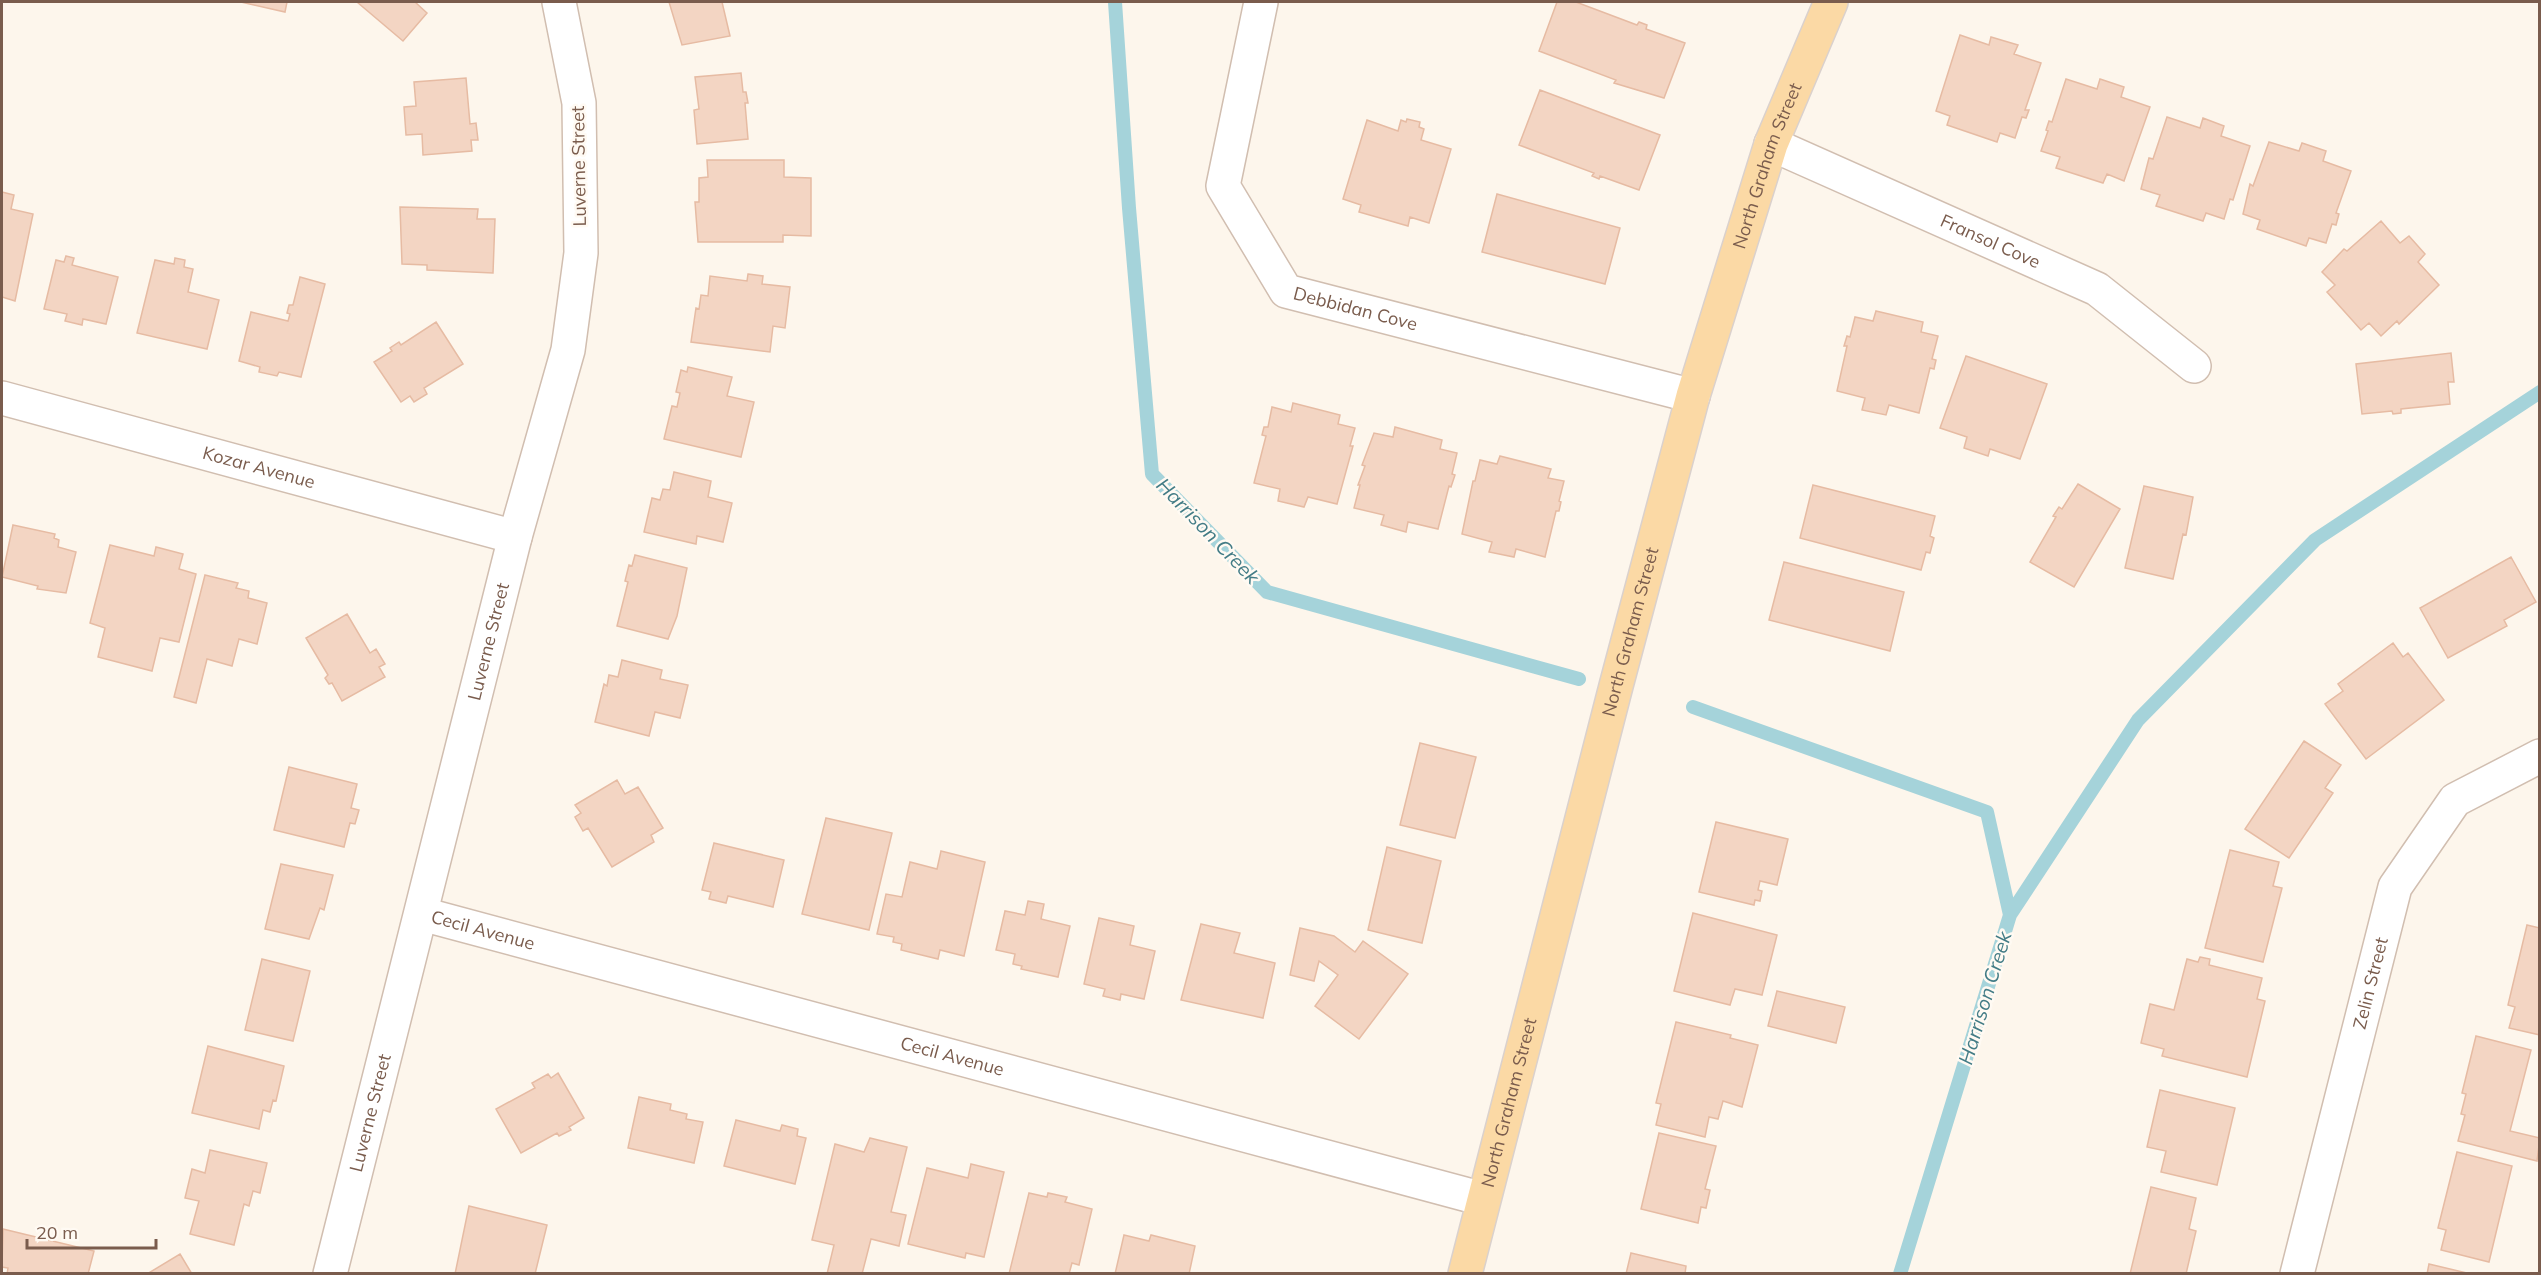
<svg xmlns="http://www.w3.org/2000/svg" width="2541" height="1275" viewBox="0 0 2541 1275" font-family="Mulish,sans-serif">
<style>
.lines{fill:none;stroke-linecap:round;stroke-linejoin:round}
.stream{stroke:#a5d3da;stroke-width:14}
.building{fill:#f3d5c3;stroke:#e6bba3;stroke-width:1.5}
.minor-casing{stroke:#d1beb0;stroke-width:36}
.major-casing{stroke:#dad1cd;stroke-width:36}
.minor{stroke:#fff;stroke-width:33}
.major{stroke:#fbd9a5;stroke-width:33}
.labels{text-anchor:middle;stroke-width:5;stroke-linejoin:round;paint-order:stroke}
.street-label{font-size:18px;fill:#7a5c4d;stroke:#fffaf3}
.water-label{font-size:20px;font-style:italic;fill:#437c86;stroke:#fffaf3}
</style>
<rect width="100%" height="100%" fill="#fdf6ec"/>
<g class="lines">
<!-- stream -->
<path class="stream" d="M1115 2 1129 208 1152 474 1267 592 1579 679
M1693 707 1987 812 2010 915 1900 1274
M2010 915 2138 720 2315 540 2540 392"/>
</g>
<!-- building -->
<path class="building" d="M241 2H287L285 12Z
M357 2H415L427 13 403 41Z
M669 2H722L730 36 682 45Z
M1557 2H1576L1637 25 1639 22 1647 25 1646 29 1685 43 1664 98 1614 83 1616 80 1539 51Z
M1960 35 1989 45 1991 37 2018 45 2014 54 2041 63 2025 110H2029L2026 118 2022 117 2015 138 2000 133 1997 142 1947 125 1950 116 1936 111Z
M741 73 743 92H746L748 103H745L748 139 697 144 694 110 699 109 695 77Z
M466 78 470 124 476 123 478 140H471L472 151 423 155 422 134 406 135 404 107 416 106 414 82Z
M2066 79 2097 89 2100 79 2124 87 2121 97 2150 107 2124 181 2107 174 2103 183 2056 168 2060 157 2041 151 2048 131 2046 130 2049 121 2052 122Z
M1540 90 1660 135 1639 190 1600 176 1599 179 1592 176 1594 173 1519 145Z
M2167 117 2200 128 2203 118 2224 126 2221 136 2250 146 2233 200 2230 199 2224 219 2206 213 2203 221 2156 206 2160 195 2141 189 2149 158 2153 159Z
M1407 119 1420 122 1419 127 1424 129 1421 140 1451 149 1429 223 1410 217 1408 226 1359 212 1361 205 1343 199 1367 120 1398 131 1401 120 1406 122Z
M2269 142 2299 151 2302 143 2326 151 2323 161 2351 171 2336 213 2339 214 2336 225 2332 224 2326 243 2309 238 2306 246 2257 229 2260 220 2243 214 2250 184 2253 186Z
M707 160H784V177L811 178V236L783 235V242H698L695 202H699V178L708 177Z
M2 192 14 195 11 209 33 214 15 301 2 297Z
M1497 194 1620 228 1605 284 1482 252Z
M400 207 478 209 477 219H495L493 273 427 270V265L402 264Z
M2381 221 2400 243 2409 236 2425 254 2418 262 2439 285 2399 324 2397 321 2381 336 2369 323 2361 330 2327 292 2335 285 2322 272 2344 249 2347 251Z
M66 256 74 258 72 265 118 277 106 324 83 319 82 325 65 321 67 314 44 309 56 260 64 262Z
M175 258 185 260 184 267 193 269 188 292 219 300 207 349 137 333 155 260 174 264Z
M748 274 763 276 762 284 790 287 785 328 773 326 770 352 691 342 696 308 699 309 701 295 708 296 710 276 747 281Z
M300 277 325 284 301 377 279 372 277 376 259 372 260 367 239 361 251 312 288 321 290 314 287 313 289 305H293Z
M1876 311 1923 322 1921 332 1938 336 1932 359 1936 360 1934 369 1930 368 1919 413 1889 405 1886 415 1862 410 1865 398 1837 391 1847 346H1844L1847 336 1850 337 1855 317 1873 321Z
M436 322 463 364 424 388 427 394 414 402 410 396 401 402 374 362 392 351 390 348 399 342 401 345Z
M2451 353 2454 382H2448L2450 404 2401 409V413L2393 414 2392 411 2362 414 2356 364Z
M1966 356 2047 384 2020 459 1990 449 1988 456 1964 448 1967 437 1940 428Z
M688 367 732 377 727 396 754 402 741 457 664 439 672 406 677 407 680 393 676 392 681 370 687 372Z
M1293 403 1340 415 1338 424 1355 428 1350 446H1353L1337 504 1308 497 1304 507 1278 501 1280 489 1254 483 1266 436 1262 435 1264 427H1268L1272 407 1291 412Z
M1395 427 1442 440 1440 449 1457 453 1452 474 1455 475 1451 487 1449 486 1438 529 1408 522 1406 532 1381 525 1384 515 1354 508 1360 485H1358L1365 466 1362 465 1374 433 1393 437Z
M1500 456 1551 469 1548 478 1564 481 1559 501 1561 502 1559 511H1556L1545 557 1516 549 1514 557 1489 552 1492 542 1462 534 1473 481H1475L1480 460 1497 464Z
M674 472 711 481 708 497 732 503 723 542 697 536 696 544 644 532 652 498 660 500 663 489 670 490Z
M2078 484 2120 509 2074 587 2030 562 2056 517 2053 516 2059 507 2062 509Z
M1813 485 1935 516 1930 536 1934 538 1930 553 1926 552 1921 570 1800 538Z
M2144 486 2193 497 2186 535 2183 534 2173 579 2125 568Z
M13 525 55 534 54 538 59 540 58 547 76 552 66 593 37 589 38 586 2 577Z
M110 545 154 556 156 547 183 554 179 569 196 574 179 642 160 638 152 671 98 657 105 628 90 623Z
M635 555 687 568 677 616 668 639 617 626 628 582 625 581 629 565 632 566Z
M2511 557 2536 602 2504 620 2507 626 2448 658 2420 608Z
M1784 562 1904 592 1890 651 1769 620Z
M205 575 238 583 236 588 249 591 248 598 267 603 257 644 239 639 232 666 207 659 196 703 174 697Z
M347 614 370 653 376 649 385 664 379 667 385 677 342 701 332 683 329 684 325 678 328 675 306 638Z
M2393 643 2403 657 2408 653 2444 700 2366 759 2325 704 2343 691 2338 684Z
M622 660 662 670 660 679 688 685 680 718 655 712 649 736 595 722 604 684 607 686 609 675 618 677Z
M2304 741 2341 765 2325 788 2333 793 2289 858 2245 829Z
M1420 743 1476 757 1455 838 1400 825Z
M289 767 357 784 351 808 359 810 355 824 350 823 344 847 274 830Z
M617 780 625 794 638 787 663 828 651 835 654 842 612 867 588 828 583 831 575 817 581 813 575 805Z
M826 818 892 833 869 930 802 914Z
M1716 822 1788 839 1777 885 1760 881 1758 890 1762 891 1760 901 1755 900 1754 905 1699 892Z
M714 843 784 860 773 907 728 896 726 903 709 899 711 892 702 890Z
M1387 847 1441 861 1422 943 1368 930Z
M2230 850 2279 862 2273 886 2282 888 2263 962 2205 948Z
M941 851 985 862 964 956 940 950 938 959 901 950 902 944 893 942 894 937 877 934 886 894 902 897 910 862 937 869Z
M281 864 333 875 324 910 320 908 309 939 265 929Z
M1028 901 1044 904 1041 919 1070 926 1058 977 1021 969 1022 966 1013 964 1015 954 996 950 1005 911 1025 915Z
M1693 913 1777 935 1762 995 1735 989 1730 1005 1674 991Z
M1099 918 1134 926 1130 945 1155 951 1144 999 1121 994 1120 1000 1103 996 1105 989 1084 984Z
M1201 924 1240 933 1234 953 1275 963 1263 1018 1181 1000Z
M2527 925 2540 928V1035L2509 1028 2515 1007 2508 1005Z
M1300 928 1334 936 1355 952 1363 941 1408 974 1359 1039 1315 1006 1338 975 1319 961 1314 981 1290 975Z
M2200 957 2210 959 2209 965 2262 978 2257 999 2265 1001 2247 1077 2162 1056 2164 1049 2141 1043 2150 1004 2174 1010 2187 959 2198 962Z
M262 959 310 971 293 1041 245 1030Z
M1777 991 1845 1007 1836 1043 1768 1026Z
M1676 1022 1731 1035 1730 1038 1758 1045 1742 1107 1723 1101 1718 1119 1709 1117 1705 1137 1656 1125 1661 1104 1656 1103Z
M2476 1036 2531 1050 2510 1131 2540 1138 2537 1161 2458 1141 2465 1115 2461 1114 2466 1094 2462 1093Z
M208 1046 284 1066 276 1101 273 1100 270 1112 263 1110 259 1129 192 1113Z
M558 1073 584 1118 569 1127 571 1130 559 1136 557 1133 521 1153 496 1109 535 1088 532 1083 548 1074 551 1078Z
M2160 1090 2235 1108 2217 1185 2161 1172 2166 1151 2147 1147Z
M639 1097 671 1104 670 1110 687 1114 686 1119 703 1122 694 1163 628 1148Z
M736 1120 780 1131 782 1125 798 1129 797 1136 806 1138 795 1184 724 1166Z
M1659 1133 1716 1146 1705 1189 1710 1190 1706 1208 1701 1207 1698 1223 1641 1209Z
M870 1138 907 1147 891 1212 906 1215 899 1246 871 1239 862 1274H827L834 1245 812 1240 835 1144 864 1152Z
M210 1150 267 1163 260 1193 253 1191 249 1206 244 1204 234 1245 190 1234 199 1201 185 1198 192 1169 205 1173Z
M2457 1152 2512 1166 2489 1262 2441 1250 2446 1230 2438 1228Z
M971 1164 1004 1172 984 1257 966 1253 965 1258 908 1244 927 1168 968 1178Z
M2151 1187 2196 1198 2189 1229 2196 1231 2186 1274H2130Z
M1029 1193 1047 1197 1048 1193 1067 1197 1065 1202 1092 1209 1079 1265 1072 1263 1069 1274H1009Z
M469 1206 547 1225 535 1274H455Z
M3 1229 94 1251 88 1274H7L8 1268 2 1267Z
M1124 1235 1149 1241 1151 1235 1195 1246 1189 1274H1115Z
M1631 1253 1686 1266 1685 1274H1626Z
M180 1254 192 1274H147Z
M2429 1264 2471 1274H2427Z"/>
<g class="lines">
<!-- minor casing -->
<g class="minor-casing">
<g id="minor">
<path id="s1" d="M1261 2 1223 186 1286 291 1693 396"/>
<path id="s2" d="M1771 144 2097 289 2194 366"/>
<path id="s3" d="M2 398 515 537"/>
<path id="s4" d="M422 914 1483 1199"/>
<path id="s5" d="M330 1274 515 537 568 350 581 253 579 103 559 2"/>
<path id="s6" d="M2297 1274 2395 887 2455 800 2540 756"/>
</g>
</g>
<!-- major casing -->
<g class="major-casing">
<g id="major">
<path id="s7" d="M1465 1274 1616 686 1693 396 1771 144 1831 2"/>
</g>
</g>
<!-- minor -->
<use href="#minor" class="minor"/>
<!-- major -->
<use href="#major" class="major"/>
</g>
<g class="labels">
<!-- street labels -->
<g class="street-label">
<text transform="translate(579 166) rotate(-91)" y="6">Luverne Street</text>
<text dy="6" stroke="none"><textPath href="#s7" startOffset="1149">North Graham Street</textPath></text>
<text dy="6" stroke="none"><textPath href="#s2" startOffset="240">Fransol Cove</textPath></text>
<text dy="6" stroke="none"><textPath href="#s1" startOffset="382">Debbidan Cove</textPath></text>
<text dy="6" stroke="none"><textPath href="#s3" startOffset="266">Kozar Avenue</textPath></text>
<text dy="6" stroke="none"><textPath href="#s7" startOffset="663">North Graham Street</textPath></text>
<text dy="6" stroke="none"><textPath href="#s5" startOffset="652">Luverne Street</textPath></text>
<text dy="6" stroke="none"><textPath href="#s4" startOffset="63">Cecil Avenue</textPath></text>
<text dy="6" stroke="none"><textPath href="#s6" startOffset="300">Zelin Street</textPath></text>
<text dy="6" stroke="none"><textPath href="#s4" startOffset="549">Cecil Avenue</textPath></text>
<text dy="6" stroke="none"><textPath href="#s7" startOffset="177">North Graham Street</textPath></text>
<text dy="6" stroke="none"><textPath href="#s5" startOffset="166">Luverne Street</textPath></text>
</g>
<!-- water labels -->
<g class="water-label">
<text transform="translate(1208 531) rotate(46)" y="7">Harrison Creek</text>
<text transform="translate(1985 998) rotate(-73)" y="7">Harrison Creek</text>
</g>
</g>
<!-- border -->
<rect width="2541" height="1275" fill="none" stroke="#7a5c4d" stroke-width="6"/>
<!-- scale -->
<path d="M27 1239v9h129v-9" fill="none" stroke="#7a5c4d" stroke-width="3"/>
<text x="36" y="1239" font-size="18" fill="#7a5c4d" stroke="#fffaf3" stroke-width="4.5" paint-order="stroke">20 m</text>
</svg>
